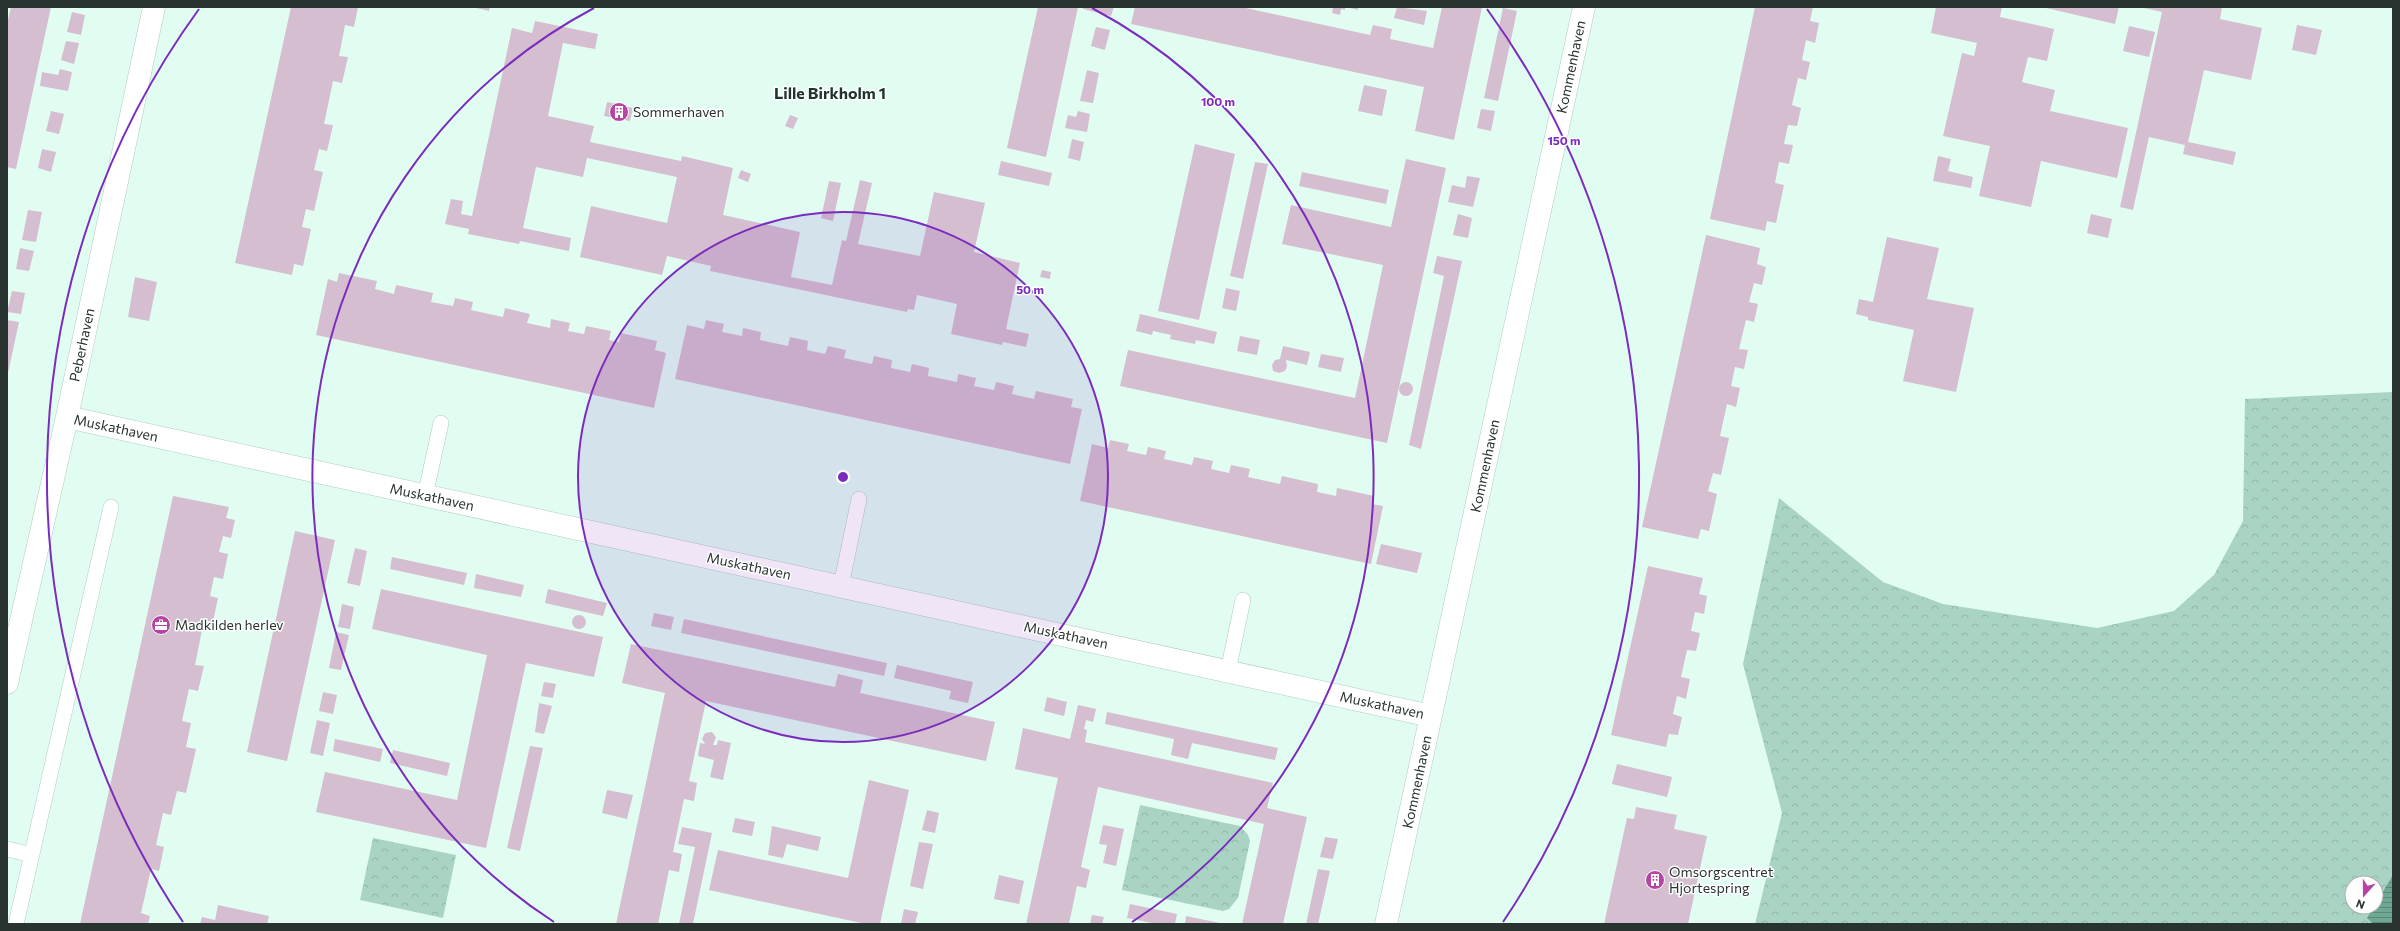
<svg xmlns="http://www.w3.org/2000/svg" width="2400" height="931" viewBox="0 0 2400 931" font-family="Commissioner,sans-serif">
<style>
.park{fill:url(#park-crowns);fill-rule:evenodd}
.water{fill:url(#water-rules)}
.building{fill:#d4becf}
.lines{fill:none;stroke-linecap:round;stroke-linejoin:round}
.service-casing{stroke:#b1ccc1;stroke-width:16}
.minor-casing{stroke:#b1ccc1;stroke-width:23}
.service{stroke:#fff;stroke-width:15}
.minor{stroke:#fff;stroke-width:22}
.ring{fill:none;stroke:#7b2cbf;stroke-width:2}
.labels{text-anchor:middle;stroke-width:3;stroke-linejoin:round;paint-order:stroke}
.street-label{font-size:14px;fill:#293430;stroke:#fff}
.poi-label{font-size:14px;fill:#293430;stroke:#fff;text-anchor:start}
.quarter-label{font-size:16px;font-weight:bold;fill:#1e352d;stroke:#fff}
.centre{fill:#7b2cbf;stroke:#fff;stroke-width:2}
.ring-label{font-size:12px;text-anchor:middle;font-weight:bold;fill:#7b2cbf;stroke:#fff;stroke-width:3;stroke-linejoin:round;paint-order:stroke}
</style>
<defs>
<pattern id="park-crowns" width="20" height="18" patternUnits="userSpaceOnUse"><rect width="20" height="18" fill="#a9d4c3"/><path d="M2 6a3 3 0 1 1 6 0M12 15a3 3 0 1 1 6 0" fill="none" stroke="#91b7a8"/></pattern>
<pattern id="water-rules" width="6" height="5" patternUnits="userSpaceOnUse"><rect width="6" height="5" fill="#6ea792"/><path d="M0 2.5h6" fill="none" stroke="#5a8978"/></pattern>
</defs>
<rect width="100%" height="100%" fill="#e1fdf2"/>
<!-- park -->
<path class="park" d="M2393 392V924H1755L1782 813 1743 664 1779 498 1883 582 1943 604 2097 628 2174 611 2214 575 2243 521 2245 399ZM2352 883H2376V907H2352Z
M1140 805 1240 826 1248 835 1250 841 1238 898 1229 909 1223 911 1122 890Z
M373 838 456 855 443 918 360 900Z"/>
<!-- water -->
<path class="water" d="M2393 875V924H2373L2367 918Z"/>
<!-- building -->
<path class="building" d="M11 7H51L16 169 7 167V24Z
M291 7H358L354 27 345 25 339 56 348 57 342 83 333 81 324 124 333 125 327 151 319 149 314 170 323 172 314 211 306 209 302 227 311 229 303 266 294 264 292 275 235 263Z
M472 7H490L489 11Z
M1038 7H1078L1046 157 1007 148Z
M1083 7H1114L1111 16 1083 9Z
M1135 7H1241L1370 35 1373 25 1392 29 1390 39 1433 48 1442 7H1482L1454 140 1415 131 1424 87 1131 24Z
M1333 7H1345V10L1341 9 1340 15 1332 13Z
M1347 7H1358V10Z
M1397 7 1427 11 1424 25 1394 18Z
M1755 7H1813L1810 21 1819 23 1815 43 1806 40 1802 60 1810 62 1806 80 1798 78 1792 105 1801 108 1797 126 1788 125 1784 144 1793 145 1789 164 1779 162 1775 183 1784 185 1776 223 1767 221 1765 231 1710 219Z
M1936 7H2002L2000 17 2054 29 2047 61 2028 57 2022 82 2055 90 2050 111 2128 128 2117 178 2041 161 2031 207 1979 196 1990 146 1943 136 1962 53 1974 56 1977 43 1931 33Z
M2042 7H2119L2115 24Z
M2139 7H2222L2220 19 2262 28 2251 80 2204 70 2188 142 2236 152 2233 165 2183 154 2185 145 2149 137 2133 210 2120 207 2162 12Z
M1503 8 1517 11 1498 101 1484 98Z
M72 12 85 15 81 35 67 32Z
M535 21 598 34 595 49 563 43 548 116 594 126 590 142 681 161 682 156 733 168 723 215 800 232 791 277 832 285 842 240 846 241 860 180 872 183 858 244 920 256 934 192 985 203 974 252 1020 263 1006 329 1029 334 1026 347 1003 342 1002 345 951 334 957 304 917 295 914 310 908 309 907 312 710 271 711 266 667 256 662 275 580 257 591 206 667 223 677 177 587 158 583 177 536 167 523 228 571 238 569 251 520 241 519 244 468 234 469 229 445 224 451 199 463 201 461 214 472 216 512 28 532 33Z
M2297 25 2322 30 2316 55 2292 50Z
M2129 26 2155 32 2149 57 2123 51Z
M1096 27 1110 30 1105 50 1091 46Z
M66 41 79 43 74 64 61 60Z
M60 69 72 72 68 91 40 86 42 72 58 75Z
M1087 70 1099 73 1093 103 1080 101Z
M1364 85 1387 90 1382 116 1358 111Z
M607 102 633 108 630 121 604 116Z
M1481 109 1495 111 1491 131 1477 128Z
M51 111 64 114 59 134 46 131Z
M1078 111 1090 114 1087 132 1065 128 1068 115 1076 117Z
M790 115 798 118 793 129 785 126Z
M1072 139 1084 142 1080 161 1068 158Z
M1195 144 1235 154 1199 320 1158 311Z
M42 149 56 152 51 172 38 168Z
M1938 156 1951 159 1948 171 1973 177 1971 188 1933 181Z
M1406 159 1446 168 1387 443 1120 386 1128 350 1355 398 1383 265 1282 244 1291 205 1391 227Z
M1001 161 1052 173 1049 186 998 175Z
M1255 162 1268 164 1243 279 1230 276Z
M741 170 751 174 748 182 738 178Z
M1302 172 1389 190 1386 204 1299 186Z
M1467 176 1480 178 1473 207 1448 202 1452 185 1465 188Z
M829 181 841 183 833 221 821 218Z
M28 210 42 212 36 242 22 240Z
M1458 214 1472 218 1468 238 1453 235Z
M2091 214 2112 219 2108 238 2087 233Z
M1706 235 1760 248 1757 264 1766 267 1762 285 1754 283 1749 302 1758 304 1754 322 1746 320 1739 349 1748 350 1744 369 1735 367 1731 386 1740 388 1736 407 1727 404 1720 436 1729 438 1721 475 1713 473 1708 491 1717 494 1709 531 1701 529 1698 539 1642 527Z
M1887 237 1939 248 1927 299 1974 308 1956 392 1903 381 1914 330 1868 320V317L1856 314 1859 299 1873 302Z
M20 248 34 251 29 271 16 269Z
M1437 256 1462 261 1421 449 1409 445 1444 276 1433 273Z
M1042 270 1051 272 1050 279 1040 277Z
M339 273 377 281 375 289 394 294 396 285 433 293 431 302 453 306 455 298 473 302 471 310 503 317 505 308 530 314 527 323 550 328 551 319 570 323 568 331 584 334 586 326 611 331 609 340 619 342 621 333 657 341 655 350 666 353 654 408 316 335 328 279 337 282Z
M135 277 157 282 149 321 128 317Z
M1226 288 1240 291 1236 311 1222 308Z
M12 291 25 293 21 314 7 312Z
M1140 314 1217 332 1214 344 1196 340 1195 344 1170 339 1171 335 1153 331 1152 335 1136 331Z
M7 320 19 322 8 373H7Z
M706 320 724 324 722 332 742 336 743 328 761 332 760 340 788 346 790 337 808 341 807 350 825 354 828 346 846 350 844 358 872 364 874 356 892 360 891 368 910 372 912 364 929 368 928 376 957 382 958 374 976 378 974 386 994 390 996 382 1014 386 1012 394 1034 399 1036 391 1073 399 1071 407 1082 409 1070 464 675 379 687 325 704 329Z
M1240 336 1260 340 1257 355 1237 351Z
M1283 346 1310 352 1307 365 1286 360 1287 366 1285 371 1279 373 1273 371 1272 365 1275 360 1280 359Z
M1321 354 1344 358 1341 372 1318 367Z
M1399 389a7 7 0 1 1 14 0a7 7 0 1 1-14 0Z
M1110 440 1129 444 1127 451 1146 455 1148 447 1166 451 1164 459 1192 465 1194 457 1213 461 1211 469 1229 473 1231 465 1250 469 1248 477 1280 484 1282 476 1318 484 1317 492 1336 496 1337 488 1374 496 1372 504 1383 506 1371 564 1080 501 1092 444 1108 448Z
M173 496 229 507 226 518 235 520 231 538 223 536 219 552 228 554 223 579 214 577 210 596 218 598 213 622 204 620 195 665 204 666 198 691 189 689 182 721 191 723 186 747 196 749 186 793 177 791 171 815 163 813 156 845 164 847 159 871 151 869 141 913 150 916 148 924H80Z
M295 531 335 540 287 761 247 752Z
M1381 544 1422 553 1417 573 1376 564Z
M355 548 367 551 360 586 347 583Z
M392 557 467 573 464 585 390 569Z
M1648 566 1703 578 1699 594 1707 596 1704 614 1695 612 1691 631 1700 633 1696 651 1687 650 1681 677 1690 679 1686 699 1677 696 1673 714 1682 717 1678 735 1669 734 1666 747 1611 735Z
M476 574 524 585 521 597 474 588Z
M381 589 603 637 594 677 526 663 486 848 316 812 325 772 457 800 487 655 372 629Z
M548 589 607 603 603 616 545 603Z
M342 604 354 607 350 629 338 627Z
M654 613 674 617 671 630 651 626Z
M572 622a7 7 0 1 1 14 0a7 7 0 1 1-14 0Z
M684 619 887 663 884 676 681 633Z
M336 632 349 635 341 670 329 668Z
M631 644 835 687 838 674 863 680 860 693 995 722 986 761 706 701 689 781 697 783 694 801 684 799 673 852 682 854 679 872 669 870 658 924H616L665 693 622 683Z
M897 665 973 682 968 703 949 699 951 691 894 678Z
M544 682 556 684 553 698 541 696Z
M323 692 337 695 333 714 319 711Z
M1047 697 1067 702 1064 716 1044 711Z
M539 703 552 706 544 734 535 732Z
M1078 705 1096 709 1093 722 1086 720 1084 729 1087 730 1085 742 1273 783 1267 808 1307 817 1283 924H1242L1264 824 1098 787 1081 867 1090 870 1086 888 1077 886 1069 924H1026L1058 778 1015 769 1023 728 1070 739Z
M1107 712 1278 748 1275 760 1192 743 1188 759 1171 755 1174 739 1105 724Z
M317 720 330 723 323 756 310 753Z
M712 732 716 737 713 745H717L718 740 731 743 723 780 710 777 714 760 698 756 700 743 705 744 702 739 705 733Z
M335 739 383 749 380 762 333 751Z
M530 746 543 748 520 851 507 848Z
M393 750 450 763 447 776 390 763Z
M1617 764 1672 777 1667 797 1612 784Z
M869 780 909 790 880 924H866L709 890 718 850 848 878Z
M607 790 633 795 627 819 602 813Z
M1636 807 1677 815 1674 829 1707 836 1688 924H1604L1627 818 1634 819Z
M927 810 939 813 935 833 922 830Z
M735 818 755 822 752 836 732 832Z
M1103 825 1124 829 1116 866 1103 863 1107 845 1099 844Z
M772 826 821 837 818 851 787 844 783 858 768 855Z
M682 827 712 833 693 924H679L695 847 678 844Z
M1325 837 1338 839 1333 859 1320 857Z
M919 842 933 844 923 889 910 886Z
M1318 869 1330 871 1318 924H1306Z
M999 875 1024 881 1019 904 994 899Z
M1130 904 1177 914 1175 924H1157L1127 918Z
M218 905 269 916 267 924H200L202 917 215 920Z
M904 909 918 912 915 924H901Z
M1092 915 1104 917 1102 924H1090Z
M1186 916 1220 923V924H1185Z"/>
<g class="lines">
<!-- service casing -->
<g class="service-casing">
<path id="service" d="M425 496 441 423
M841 586 859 499
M1228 671 1243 600
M7 849 32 855
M16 924 111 507"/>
</g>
<!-- minor casing -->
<g class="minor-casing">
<path id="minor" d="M67 417 1431 716
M7 683 67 417 154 7
M1386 924 1584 7"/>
</g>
<!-- service -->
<use href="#service" class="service"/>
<!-- minor -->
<use href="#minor" class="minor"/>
</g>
<!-- distance rings -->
<circle cx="843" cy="477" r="265" fill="#7b2cbf" fill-opacity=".12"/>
<g class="ring">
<circle cx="843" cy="477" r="265"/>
<path d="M554 922A531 531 0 0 1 594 8M1092 8A531 531 0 0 1 1132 922"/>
<path d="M183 922A796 796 0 0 1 199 9M1487 9A796 796 0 0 1 1503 922"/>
</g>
<!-- icons -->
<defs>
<g id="building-disc" transform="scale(1)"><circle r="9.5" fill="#b445a3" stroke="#fff"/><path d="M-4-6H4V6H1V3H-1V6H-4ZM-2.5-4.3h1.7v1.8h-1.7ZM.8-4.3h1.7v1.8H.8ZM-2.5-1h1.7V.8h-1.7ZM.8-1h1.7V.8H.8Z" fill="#fff"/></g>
<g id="office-disc" transform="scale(1)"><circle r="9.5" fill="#b445a3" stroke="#fff"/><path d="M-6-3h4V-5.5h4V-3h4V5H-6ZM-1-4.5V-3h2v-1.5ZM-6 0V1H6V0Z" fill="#fff"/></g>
</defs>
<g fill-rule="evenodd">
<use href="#building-disc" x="619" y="112"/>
<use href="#office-disc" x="161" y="625"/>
<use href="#building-disc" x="1655" y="880"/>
</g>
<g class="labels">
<!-- street labels -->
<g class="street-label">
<text transform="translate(1571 67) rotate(-78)" y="5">Kommenhaven</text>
<text transform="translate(82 345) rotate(-78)" y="5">Peberhaven</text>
<text transform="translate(116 428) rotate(12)" y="5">Muskathaven</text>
<text transform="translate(1485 466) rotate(-78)" y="5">Kommenhaven</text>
<text transform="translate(432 497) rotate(12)" y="5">Muskathaven</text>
<text transform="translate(749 566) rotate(12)" y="5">Muskathaven</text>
<text transform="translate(1066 635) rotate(12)" y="5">Muskathaven</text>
<text transform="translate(1382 705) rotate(12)" y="5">Muskathaven</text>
<text transform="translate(1417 782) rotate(-78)" y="5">Kommenhaven</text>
</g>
<!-- poi labels -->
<g class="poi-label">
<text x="633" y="117">Sommerhaven</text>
<text x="175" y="630">Madkilden herlev</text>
<text x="1669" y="877">Omsorgscentret<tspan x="1669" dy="16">Hjortespring</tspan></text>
</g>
<!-- quarter labels -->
<g class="quarter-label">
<text x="830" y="99">Lille Birkholm 1</text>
</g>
</g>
<circle cx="843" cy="477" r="6" class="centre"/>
<g class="ring-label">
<text x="1218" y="106">100 m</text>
<text x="1564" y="145">150 m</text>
<text x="1030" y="294">50 m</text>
</g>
<!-- border -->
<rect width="2400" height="931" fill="none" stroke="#293430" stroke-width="16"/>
<!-- north arrow -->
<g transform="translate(2364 895) rotate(201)"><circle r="19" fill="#ffffff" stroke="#a9aeac"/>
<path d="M0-3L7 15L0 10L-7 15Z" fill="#b445a3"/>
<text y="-6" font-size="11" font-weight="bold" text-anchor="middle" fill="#293430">N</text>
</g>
</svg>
